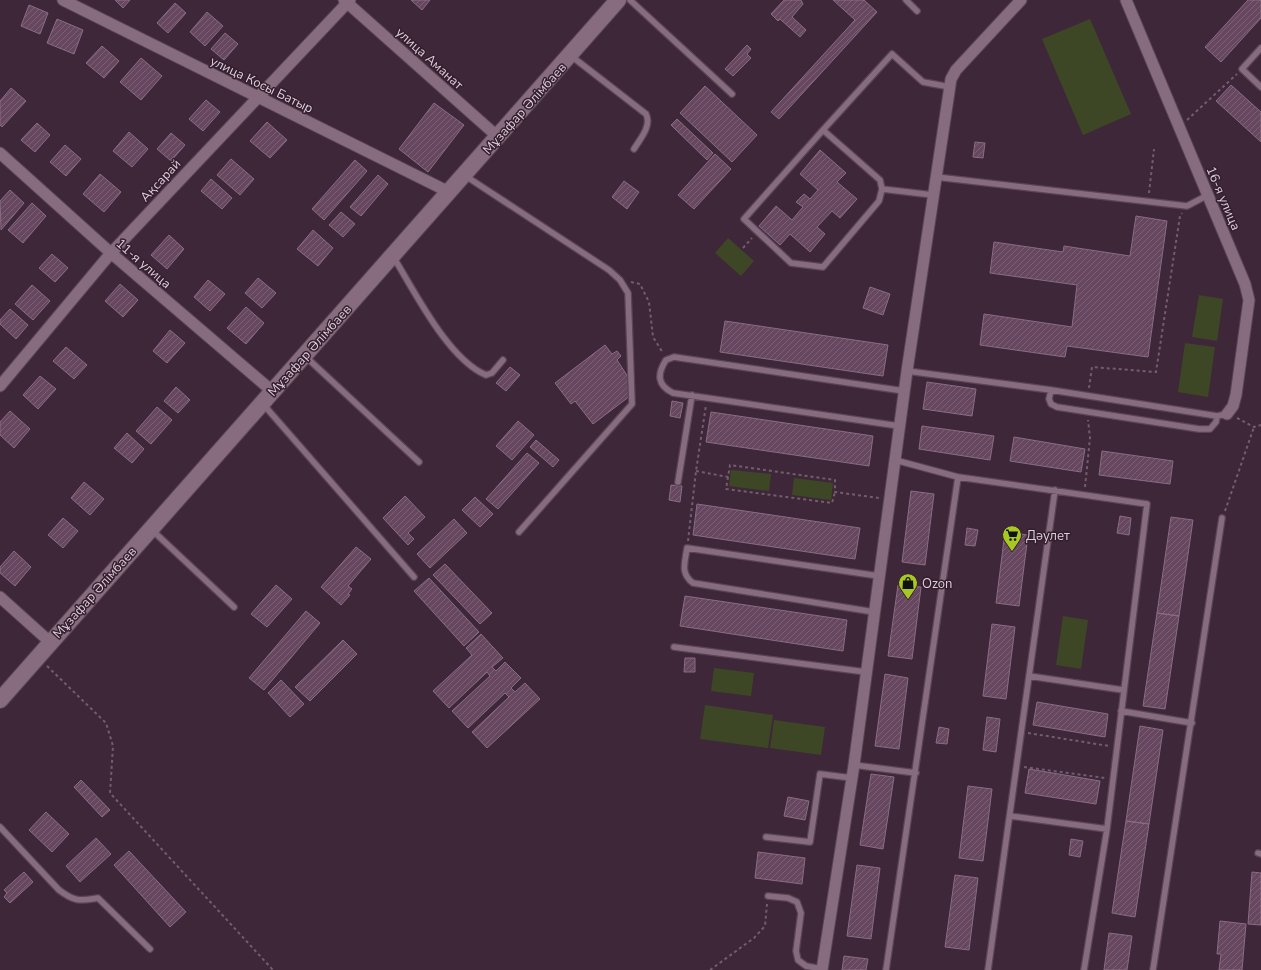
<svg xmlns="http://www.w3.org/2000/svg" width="1261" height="970" viewBox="0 0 1261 970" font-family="'Nunito Sans',sans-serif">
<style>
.green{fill:#3d4725}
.building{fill:url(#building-hatch);stroke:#896d81}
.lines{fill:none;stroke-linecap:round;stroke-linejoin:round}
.lane-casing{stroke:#594555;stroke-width:8}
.street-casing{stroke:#594555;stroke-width:13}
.secondary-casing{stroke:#594555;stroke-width:18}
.path{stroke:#725d6e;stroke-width:2;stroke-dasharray:3 3;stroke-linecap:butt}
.lane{stroke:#876c80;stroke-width:5.5}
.street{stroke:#876c80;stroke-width:11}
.secondary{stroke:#876c80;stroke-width:16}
.labels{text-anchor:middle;stroke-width:3;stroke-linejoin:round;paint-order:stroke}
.street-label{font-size:13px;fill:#decfda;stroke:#341e2f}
.poi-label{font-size:13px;fill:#decfda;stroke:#341e2f;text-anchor:start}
</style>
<defs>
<pattern id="building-hatch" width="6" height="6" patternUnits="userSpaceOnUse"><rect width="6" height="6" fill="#66475f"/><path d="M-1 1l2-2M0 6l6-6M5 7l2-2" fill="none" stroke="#7b6075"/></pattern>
</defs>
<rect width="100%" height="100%" fill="#3f273a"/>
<!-- green -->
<path class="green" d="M1090 19 1131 114 1083 135 1042 39Z
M728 238 754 261 741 276 715 253Z
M1199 295 1223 299 1217 341 1192 337Z
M1185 343 1215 347 1208 397 1178 392Z
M731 470 771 474 769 491 729 486Z
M794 478 833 483 831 500 792 495Z
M1063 616 1088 620 1081 669 1056 665Z
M714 668 754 673 751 696 711 691Z
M705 705 773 715 768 748 700 739Z
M774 720 825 727 821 755 770 748Z"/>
<!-- building -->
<path class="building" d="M115 0H130L123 8Z
M411 0H430L422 10Z
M784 0H801L803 4 792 17 806 30 800 37 780 19 778 21 771 14Z
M833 0H864L877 12 779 119 771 112 855 20Z
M1248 0H1261V18L1221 62 1205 47Z
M175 3 186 13 168 33 157 23Z
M29 5 48 13 40 34 21 26Z
M207 12 223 26 205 46 190 32Z
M57 19 83 30 74 54 47 43Z
M225 33 238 44 224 60 211 49Z
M747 45 751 49 747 54 751 58 733 76 725 69Z
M102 46 119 61 104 78 86 63Z
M141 58 162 76 141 100 120 82Z
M1231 85 1261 112V142L1216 101Z
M705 86 757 135 732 162 680 113Z
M11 88 26 101 2 127 0 125V101Z
M206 100 220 112 203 131 189 119Z
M434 103 464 125 428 172 399 149Z
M677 119 713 153 707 160 671 125Z
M267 122 287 140 270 158 250 141Z
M37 123 50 135 35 152 21 140Z
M129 132 148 149 132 167 113 151Z
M171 133 185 145 171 161 157 149Z
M975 142 985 143 983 158 973 157Z
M65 145 81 159 66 176 50 162Z
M820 150 846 173 837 182 857 199 840 218 832 211 817 227 825 234 810 252 790 234 780 245 759 226 776 206 792 220 803 207 796 202 804 194 810 199 818 190 800 174Z
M715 154 731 169 694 209 678 195Z
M231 159 254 179 240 195 217 175Z
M355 160 367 171 324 220 312 209Z
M100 174 121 192 104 212 83 194Z
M378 175 388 184 361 216 350 207Z
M211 179 232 198 222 209 201 191Z
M624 181 639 192 627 209 612 197Z
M10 190 24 203 1 230 0 201Z
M32 203 46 216 23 243 8 230Z
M341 212 355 224 343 237 329 225Z
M1136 216 1167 221 1148 357 1067 346 1065 357 980 345 984 314 1072 327 1077 285 990 273 994 242 1063 252 1064 246 1130 256Z
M313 230 333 248 318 266 297 249Z
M169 235 184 249 167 269 151 255Z
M52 254 68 268 55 282 39 268Z
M258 278 276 293 262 308 245 293Z
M208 280 225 294 210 311 194 297Z
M120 284 138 300 123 317 105 301Z
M32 285 50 301 33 320 15 304Z
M870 287 890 294 883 315 863 308Z
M246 307 264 323 246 344 227 328Z
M10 309 28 325 16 339 0 324V320Z
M725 321 888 345 883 376 720 352Z
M170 330 185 343 167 363 153 351Z
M605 345 612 354 617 351 621 356 617 360 628 377 630 396 593 424 575 401 571 404 555 383Z
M66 347 87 365 74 379 53 361Z
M510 367 520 375 506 391 496 383Z
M40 376 56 389 38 409 23 395Z
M927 382 976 389 972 416 923 409Z
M176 387 190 400 178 413 164 401Z
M672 401 683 403 680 418 670 416Z
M157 407 172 420 151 444 136 431Z
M10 411 30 429 14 448 0 435V422Z
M711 412 873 436 869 466 706 442Z
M518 421 534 435 512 460 496 446Z
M922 426 994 436 990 460 919 449Z
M127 433 144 449 132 463 114 448Z
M1014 437 1085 449 1081 472 1010 461Z
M536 440 559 460 553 467 530 447Z
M1102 451 1173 461 1170 484 1099 475Z
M527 453 539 463 498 509 486 499Z
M84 482 104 499 90 515 71 498Z
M671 485 682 486 680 502 669 500Z
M911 491 934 494 925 565 902 562Z
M405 496 425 517 408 533 414 539 408 545 383 518Z
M475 497 493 514 480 527 462 510Z
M697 504 860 528 855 559 693 535Z
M1120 516 1131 518 1129 535 1117 533Z
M1171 517 1193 520 1179 616 1157 613Z
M63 518 78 531 63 548 48 535Z
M454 519 467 533 430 568 417 554Z
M967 528 978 530 975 546 965 545Z
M1005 532 1028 535 1019 606 996 603Z
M356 547 371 559 348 586 352 589 348 594 350 595 341 605 321 587Z
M14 551 31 567 15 586 0 573V567Z
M445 564 492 613 480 624 433 575Z
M429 578 479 632 464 646 414 591Z
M276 585 292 599 267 627 251 614Z
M898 585 921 587 912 659 888 656Z
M685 596 847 620 843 651 680 626Z
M306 611 320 623 264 690 249 678Z
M1157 613 1179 616 1165 709 1143 706Z
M992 624 1015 627 1006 699 983 696Z
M481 634 503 658 492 667 496 671 505 662 521 678 511 688 515 692 525 683 540 699 487 748 472 732 509 697 505 693 468 728 452 711 490 676 487 672 449 708 433 691 472 655 466 648Z
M343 640 357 654 310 701 295 687Z
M685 658H695V672H684Z
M885 674 908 678 899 749 875 746Z
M281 680 304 704 290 717 268 693Z
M1037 702 1108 714 1105 737 1033 725Z
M987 717 1000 719 996 752 983 750Z
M1140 726 1163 730 1149 824 1126 821Z
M939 727 949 729 947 744 936 743Z
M1029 769 1100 781 1096 804 1025 793Z
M871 774 894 777 883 849 860 845Z
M81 780 110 810 102 817 74 787Z
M968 786 992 789 983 861 959 858Z
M788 797 809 801 805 820 784 816Z
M46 812 69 834 52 852 29 830Z
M1126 821 1149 824 1135 917 1112 913Z
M96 838 111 854 80 882 66 866Z
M1071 839 1083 841 1080 857 1069 855Z
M129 851 186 912 170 927 114 865Z
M758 852 805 858 802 884 755 878Z
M857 865 880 868 871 939 847 936Z
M24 872 33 882 10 903 4 897 7 893 4 890Z
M1252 872 1261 873V925L1248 924Z
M955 875 978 878 969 950 945 947Z
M1220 921 1246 924 1242 970H1219L1221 954H1217Z
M1109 933 1132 936 1127 970H1104Z
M844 956 868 959 866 970H842Z"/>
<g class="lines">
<!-- lane casing -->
<g class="lane-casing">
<path id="lane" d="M630 0 732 94
M906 0 917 11
M1261 48 1242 69 1261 87
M570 55 646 114C652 126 640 139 634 149
M823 130 880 180 882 189 879 201 823 267 791 263 744 219Z
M823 130 892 54 923 82 950 87
M464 175 609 270 620 280 628 293 632 404 519 532
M936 177 1187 206 1208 195
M882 189 933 195
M394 258C415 292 448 359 486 375L492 373 503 360
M306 357 419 462
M907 371 1051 390 1217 416 1227 414
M1051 390 1049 399 1051 404 1057 407 1199 429H1210L1216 422 1217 416
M263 404 414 577
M899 426 673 393C657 385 657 374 666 360L674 357 904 391
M895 460 958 477 1147 504 1107 829 1084 970
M678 482 692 395
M152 530 234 607
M874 612 693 583C680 573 685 563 687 548L879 576
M674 647 866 672
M1029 676 1123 690
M1121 711 1192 723
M854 765 916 773
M1010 816 1107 829
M0 827 59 890C75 902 79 901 98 898L150 949
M766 837 810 842 820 774 852 778
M1258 853 1261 854
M768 896 788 898 797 902 801 913 796 951 798 960 806 966 822 969
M886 970 958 477
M988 970 1055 490
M1153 970 1222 518"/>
</g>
<!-- street casing -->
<g class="street-casing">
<path id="street" d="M63 0 449 192
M344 0 498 137
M1126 0 1245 284 1249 300 1236 395 1233 406 1227 414
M0 153 111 253 272 391
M0 386 111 253 350 0
M0 597 50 642
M822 970 854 765 907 371 951 79 956 70 1021 0"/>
</g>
<!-- secondary casing -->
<g class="secondary-casing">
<path id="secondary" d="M0 700 618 0"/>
</g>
<!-- path -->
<path class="path" d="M1187 120 1237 74
M1149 193 1154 149
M743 248 752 238
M631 282 640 284 649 302 653 337 663 353
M1089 388 1092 367 1156 372 1180 216 1182 213
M1237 418 1254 427 1261 425
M696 471 728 477 730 465 835 480V492L879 498
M728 477 726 489 832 503 835 492
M1085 487 1090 438 1088 420
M1225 511 1254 427
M688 541 696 471 706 405
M47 666 106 723 113 746 110 793 273 970
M1028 733 1109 746
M1024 767 1105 778
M710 970 754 938 765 926 767 904"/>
<!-- lane -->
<use href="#lane" class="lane"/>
<!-- street -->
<use href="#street" class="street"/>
<!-- secondary -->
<use href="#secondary" class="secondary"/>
</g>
<!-- icons -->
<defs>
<g id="supermarket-pin" transform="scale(1)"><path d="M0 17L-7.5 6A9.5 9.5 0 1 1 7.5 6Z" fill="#a6c821" stroke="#341e2f"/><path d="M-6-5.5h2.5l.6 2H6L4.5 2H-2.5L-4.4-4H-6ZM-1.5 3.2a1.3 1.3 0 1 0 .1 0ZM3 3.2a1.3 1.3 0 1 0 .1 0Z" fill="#111"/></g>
<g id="shop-pin" transform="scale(1)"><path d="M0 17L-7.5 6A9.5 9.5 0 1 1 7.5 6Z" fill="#a6c821" stroke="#341e2f"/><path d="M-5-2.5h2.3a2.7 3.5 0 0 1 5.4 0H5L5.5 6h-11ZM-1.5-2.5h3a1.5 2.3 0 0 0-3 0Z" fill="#111"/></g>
</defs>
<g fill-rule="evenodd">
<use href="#supermarket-pin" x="1012" y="535"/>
<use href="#shop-pin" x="908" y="583"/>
</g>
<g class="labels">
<!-- street labels -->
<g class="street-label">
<text transform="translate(430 58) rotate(42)" y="5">улица Аманат</text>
<text transform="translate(262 84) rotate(26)" y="5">улица Косы Батыр</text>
<text transform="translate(524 108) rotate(-48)" y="5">Мұзафар Әлімбаев</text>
<text transform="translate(160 180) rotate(-47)" y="5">Ақсарай</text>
<text transform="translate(1224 198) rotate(67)" y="5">16-я улица</text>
<text transform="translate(144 263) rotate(41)" y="5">11-я улица</text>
<text transform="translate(309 350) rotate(-48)" y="5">Мұзафар Әлімбаев</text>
<text transform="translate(94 592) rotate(-48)" y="5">Мұзафар Әлімбаев</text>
</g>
<!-- poi labels -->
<g class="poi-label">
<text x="1026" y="540">Дәулет</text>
<text x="922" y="588">Ozon</text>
</g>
</g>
</svg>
